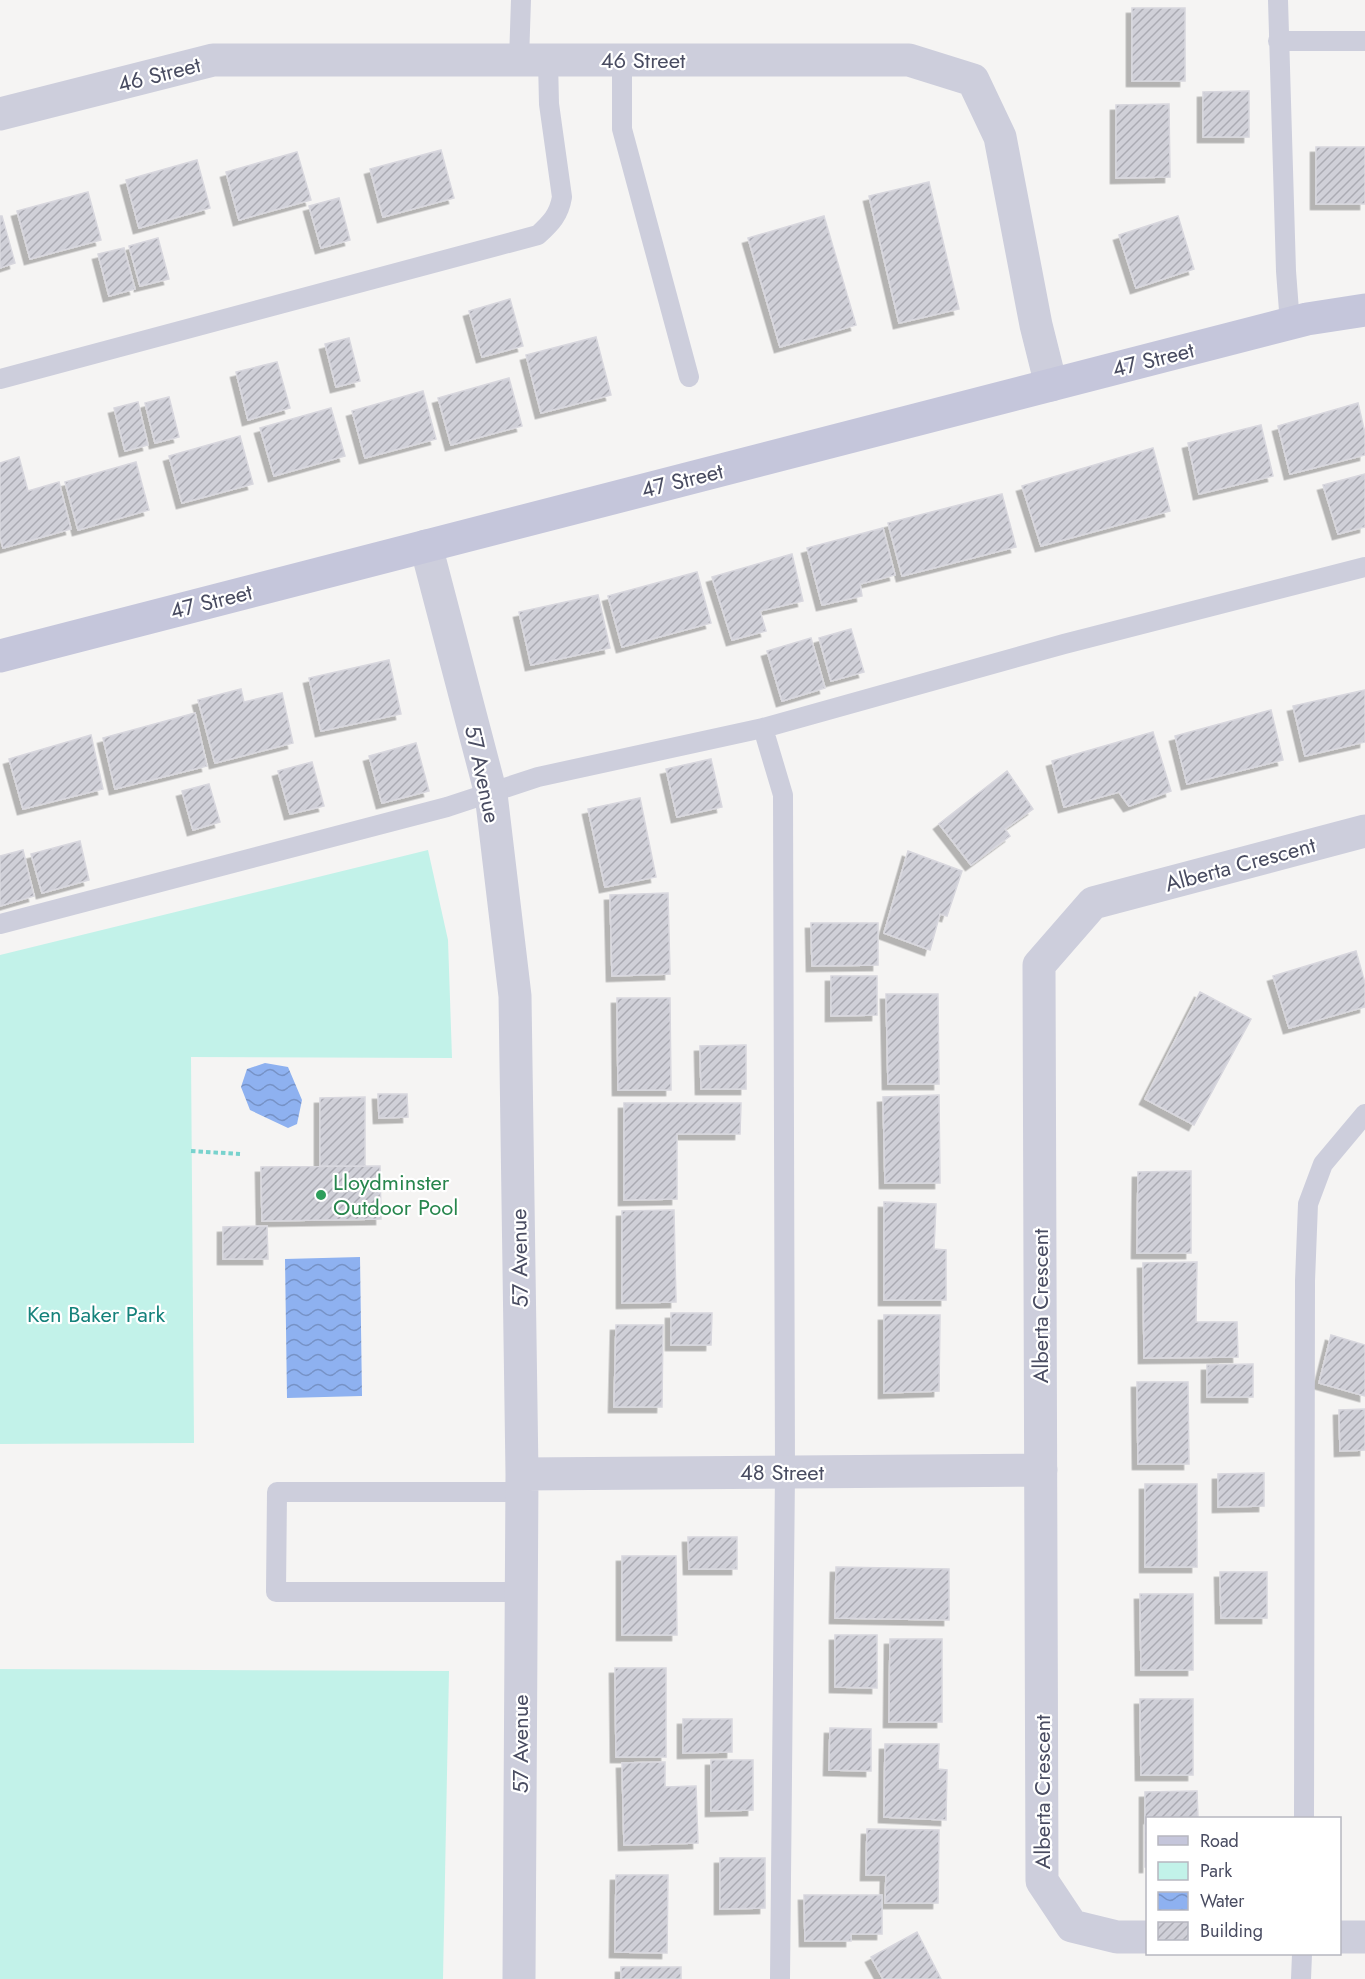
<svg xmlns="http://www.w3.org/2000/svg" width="1365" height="1979" viewBox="0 0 1365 1979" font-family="Jost,sans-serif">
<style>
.park{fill:#c2f2e9}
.water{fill:url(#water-waves)}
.building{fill:url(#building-hatch);stroke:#d8d7de;stroke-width:1.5;filter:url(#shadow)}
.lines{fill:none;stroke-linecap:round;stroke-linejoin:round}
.path{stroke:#78d2cd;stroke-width:4;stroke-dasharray:4.5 3;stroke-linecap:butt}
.lane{stroke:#cdcedc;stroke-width:20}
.street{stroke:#cdcedc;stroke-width:33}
.secondary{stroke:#c5c6db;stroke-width:33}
.leisure-dot{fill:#2e9e5b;stroke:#fff;stroke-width:2}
.labels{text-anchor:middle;stroke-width:4.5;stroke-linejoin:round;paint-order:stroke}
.street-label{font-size:22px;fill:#494c61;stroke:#fff}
.leisure-label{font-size:22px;fill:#27864d;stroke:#fff;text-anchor:start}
.park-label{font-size:22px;fill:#15827b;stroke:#fff}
</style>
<defs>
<pattern id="water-waves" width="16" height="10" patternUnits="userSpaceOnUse" patternTransform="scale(1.5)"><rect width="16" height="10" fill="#8eb1f0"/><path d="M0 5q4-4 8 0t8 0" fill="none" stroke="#7692c6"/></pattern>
<pattern id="building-hatch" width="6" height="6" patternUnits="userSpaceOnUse" patternTransform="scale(1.5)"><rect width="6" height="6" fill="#d0d0d8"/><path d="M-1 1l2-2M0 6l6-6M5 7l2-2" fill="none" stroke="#ababb3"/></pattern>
<filter id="shadow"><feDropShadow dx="-5.5" dy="5.5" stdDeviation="0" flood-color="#0004"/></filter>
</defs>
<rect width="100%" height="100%" fill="#f5f4f3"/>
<!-- park -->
<path class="park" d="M428 850 448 940 452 1058 191 1057 194 1443 0 1444V955Z
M0 1669 449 1671 443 1979H0Z"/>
<!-- water -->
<path class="water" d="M265 1063 288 1067 302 1100 297 1124 288 1128 250 1110 241 1087 247 1069Z
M360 1257 362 1396 287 1398 285 1259Z"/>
<!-- building -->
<path class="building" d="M1132 8H1185V81H1132Z
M1249 91V137H1203V92Z
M1169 104 1170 177 1116 178V105Z
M1316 147H1365V204H1316Z
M441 150 454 198 383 217 370 169Z
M297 152 311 200 239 220 226 172Z
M197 160 210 208 139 228 126 180Z
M929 182 959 309 899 323 869 196Z
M88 192 101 240 30 259 17 211Z
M339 198 350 240 321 248 309 206Z
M0 216H2L15 263 0 268Z
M824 216 856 325 780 347 748 238Z
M1178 216 1194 269 1136 288 1119 235Z
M158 238 169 279 140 286 129 246Z
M124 248 135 289 109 296 98 254Z
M510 299 523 346 482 357 469 311Z
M596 337 611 395 541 413 526 355Z
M349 338 360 381 336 387 325 344Z
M277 362 290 408 248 420 236 372Z
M509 378 522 426 451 445 438 398Z
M423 391 436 439 365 458 352 411Z
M169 397 179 437 155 443 145 403Z
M138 402 148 445 125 451 114 408Z
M1358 403 1365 433V455L1290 474 1278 426Z
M331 408 345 456 274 476 260 428Z
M1261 425 1273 476 1199 494 1188 443Z
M240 436 253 484 182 503 169 456Z
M1153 448 1170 511 1041 546 1022 486Z
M19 457 28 491 59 482 71 529 3 548 0 537V463Z
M136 462 149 510 78 530 65 482Z
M1365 474V527L1338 534 1323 485Z
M1002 494 1016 547 902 576 888 523Z
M883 528 895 575 860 584 862 596 822 605 807 548Z
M792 554 803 601 760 611 766 631 732 640 712 577Z
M697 572 711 623 622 647 608 596Z
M598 595 610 648 531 665 519 612Z
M851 629 864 672 831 681 819 638Z
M811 638 825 688 782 701 767 651Z
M389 660 401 714 321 731 309 678Z
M241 689 244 702 282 693 293 743 215 763 198 700Z
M1365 690V742L1305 756 1293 706Z
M1271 710 1283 760 1187 784 1175 736Z
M195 713 207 766 115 789 103 738Z
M1153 732 1171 791 1129 806 1119 792 1064 807 1052 761Z
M91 735 103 789 23 809 9 759Z
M416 743 429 791 382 803 369 756Z
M711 759 722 807 677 817 666 769Z
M312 762 324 806 290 814 278 771Z
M1007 771 1033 809 1005 829 1010 836 971 865 939 824Z
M209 784 220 822 193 830 182 791Z
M640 798 656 877 605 887 588 809Z
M80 841 89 880 42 893 31 854Z
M23 850 34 896 0 906V856Z
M908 851 962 871 947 916 940 914 930 950 884 933Z
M668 893 670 974 612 976 610 895Z
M811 923H878V965L812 966Z
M1356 951 1365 983V1007L1289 1028 1273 976Z
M831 976H877V1015L831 1016Z
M1200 992 1251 1019 1194 1125 1145 1099Z
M886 994H938L939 1084H888Z
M617 998H670L671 1090H618Z
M746 1045V1089H701L700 1046Z
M378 1094H407L408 1117 379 1118Z
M939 1095 940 1183H885L883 1097Z
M365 1097V1166H320V1098Z
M624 1103H741L740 1134H677V1199L624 1200Z
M380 1166 381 1219 262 1221 261 1167Z
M1191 1171V1253H1137L1138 1172Z
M884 1202 936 1204 934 1249 946 1250V1300H884Z
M674 1210 676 1302 622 1303V1211Z
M267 1226 268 1259H223V1227Z
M1197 1262 1196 1322H1237L1238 1357 1144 1358 1143 1263Z
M671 1313H712L711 1345H671Z
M884 1315H940L939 1391 884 1393Z
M616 1325H663L662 1407H614Z
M1331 1335 1365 1345V1396L1319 1383Z
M1253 1364V1397H1207V1365Z
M1137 1382H1188L1189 1464H1138Z
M1365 1409V1450L1340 1451 1339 1410Z
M1264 1473V1506L1218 1507V1474Z
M1145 1484H1197V1567H1145Z
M688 1537H737V1569H689Z
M622 1556H676L677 1635H622Z
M836 1567 949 1569V1620L835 1618Z
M1220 1572H1267V1618H1221Z
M1140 1594H1193V1670H1141Z
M835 1635H877V1688L835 1687Z
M890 1639H942V1722H889Z
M615 1668H666V1757H616Z
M1140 1699H1193V1775H1141Z
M683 1719H732V1752L683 1753Z
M830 1728 871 1729V1771L829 1770Z
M885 1744H939L938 1769 947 1770 946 1820 884 1817Z
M711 1760H753V1810L711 1811Z
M665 1762V1787L696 1786 698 1843 624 1845 622 1763Z
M1197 1791 1198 1818H1148V1867H1145V1792Z
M867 1829 939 1830 938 1903H885L886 1875H866Z
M720 1858H765V1908L720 1909Z
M616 1875H668L667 1953 615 1952Z
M804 1895H882V1934H851V1941H805Z
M917 1932 941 1979H883L871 1957Z
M621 1967H681V1979H621Z"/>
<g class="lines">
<!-- path -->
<path class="path" d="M191 1151 240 1154"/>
<!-- lane -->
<path class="lane" d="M1278 0 1286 271 1290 324
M1278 41H1365
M519 60 521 0
M622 60V129L689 377
M0 379 538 235C551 223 559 215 562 197L549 104 548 60
M763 728 783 795 785 1472 780 1979
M0 924 447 807 538 777 763 728 1064 644 1365 567
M521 1592H276L277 1492H522
M1304 1818 1305 1281 1308 1204 1323 1164 1365 1114
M1301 1979 1302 1954"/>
<!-- street -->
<path class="street" d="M0 114 213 60H909L973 80 1000 137 1036 325 1051 385
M426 546 491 794 515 996 522 1474 519 1979
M522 1474 1041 1470
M1148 1937H1117L1072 1926 1042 1881 1039 965 1093 903 1365 831
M1340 1937H1365"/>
<!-- secondary -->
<path class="secondary" d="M0 656 1307 319 1365 310"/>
</g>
<!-- markers -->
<circle class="leisure-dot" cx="321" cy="1195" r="6"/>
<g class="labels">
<!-- street labels -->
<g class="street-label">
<text x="643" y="68">46 Street</text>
<text transform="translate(159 74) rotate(-14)" y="8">46 Street</text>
<text transform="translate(1153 359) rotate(-14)" y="8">47 Street</text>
<text transform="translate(682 480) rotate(-14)" y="8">47 Street</text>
<text transform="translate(211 601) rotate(-14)" y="8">47 Street</text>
<text transform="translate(483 774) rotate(78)" y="8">57 Avenue</text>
<text transform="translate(1240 864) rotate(-15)" y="8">Alberta Crescent</text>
<text transform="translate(519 1258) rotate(-91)" y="8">57 Avenue</text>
<text transform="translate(1040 1306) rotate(-90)" y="8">Alberta Crescent</text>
<text x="782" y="1480">48 Street</text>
<text transform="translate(520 1744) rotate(-90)" y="8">57 Avenue</text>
<text transform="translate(1042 1792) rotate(-90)" y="8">Alberta Crescent</text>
</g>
<!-- leisure labels -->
<g class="leisure-label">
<text x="333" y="1190">Lloydminster<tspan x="333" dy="25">Outdoor Pool</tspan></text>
</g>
<!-- park labels -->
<g class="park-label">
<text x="96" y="1322">Ken Baker Park</text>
</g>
</g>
<!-- legend -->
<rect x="1146" y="1817" width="195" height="138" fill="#ffffff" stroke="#b6b7c0" stroke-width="1.5"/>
<rect x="1158" y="1836" width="30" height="9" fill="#c5c6db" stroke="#b6b7c0" stroke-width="1.5"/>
<text x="1200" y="1847" font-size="18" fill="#494c61">Road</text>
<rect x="1158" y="1862" width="30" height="18" fill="#c2f2e9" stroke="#b6b7c0" stroke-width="1.5"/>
<text x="1200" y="1877" font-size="18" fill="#494c61">Park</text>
<rect x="1158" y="1892" width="30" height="18" fill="url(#water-waves)" stroke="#b6b7c0" stroke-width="1.5"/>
<text x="1200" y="1907" font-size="18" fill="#494c61">Water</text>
<rect x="1158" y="1922" width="30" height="18" fill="url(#building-hatch)" stroke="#b6b7c0" stroke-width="1.5"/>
<text x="1200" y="1937" font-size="18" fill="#494c61">Building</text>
</svg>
